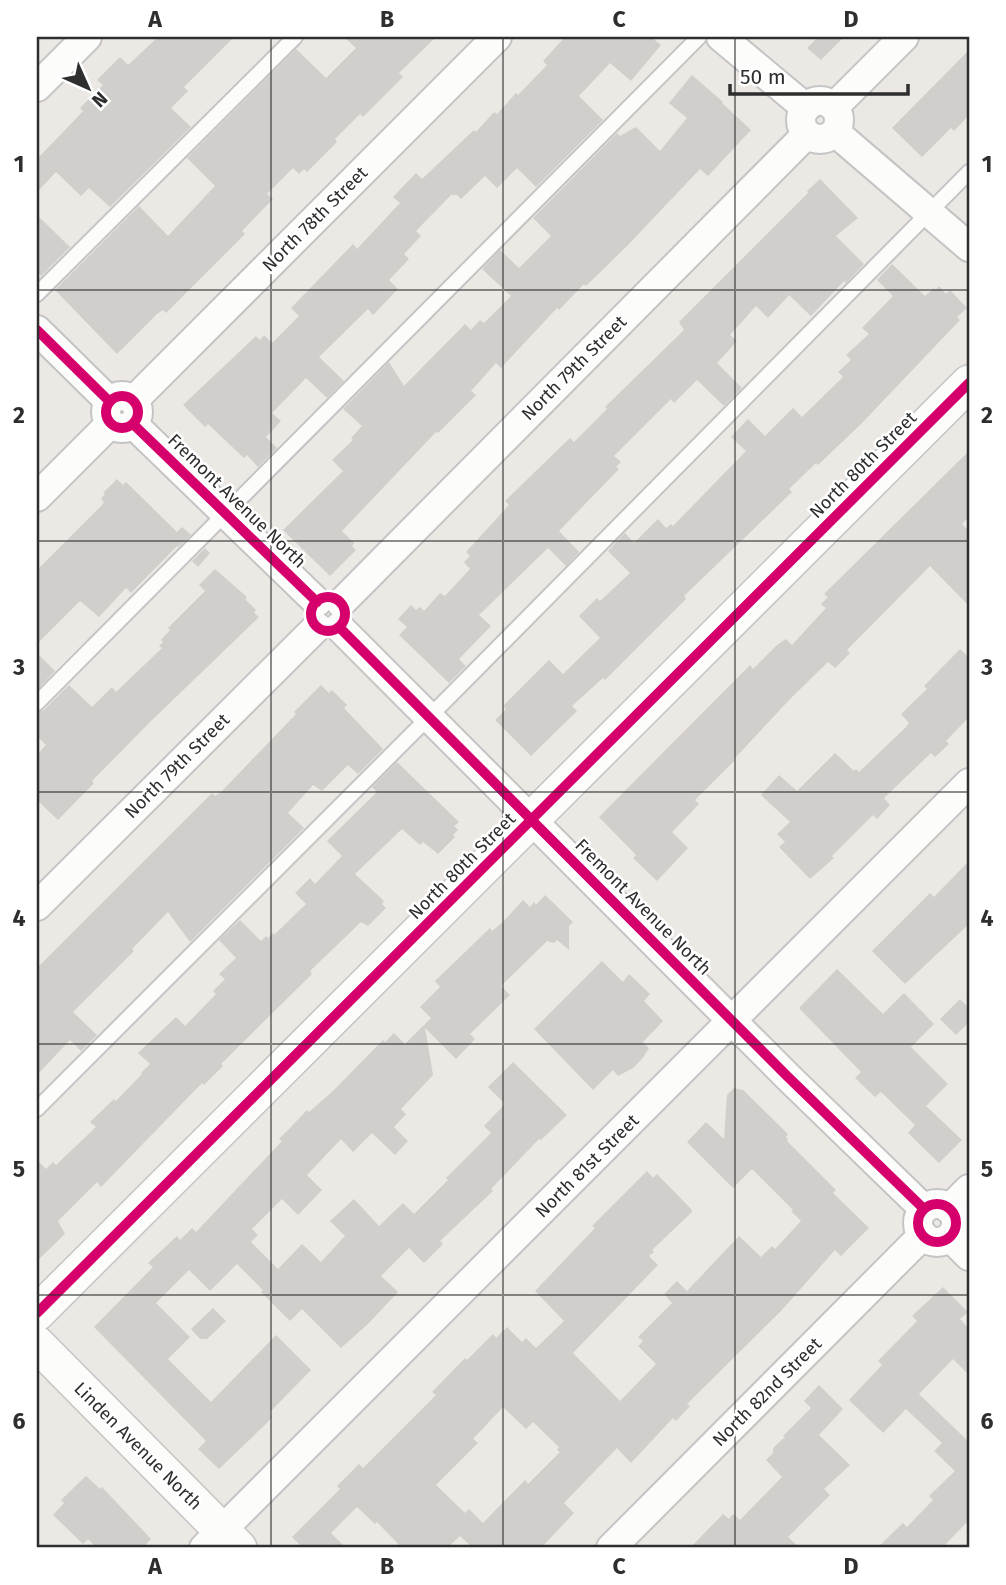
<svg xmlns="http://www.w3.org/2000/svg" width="1006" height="1585" viewBox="0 0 1006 1585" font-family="'Fira Sans',sans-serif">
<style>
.building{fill:#d1cecb;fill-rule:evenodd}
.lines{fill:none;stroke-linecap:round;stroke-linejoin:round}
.service-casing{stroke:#c5c4c5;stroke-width:18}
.minor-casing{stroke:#c5c4c5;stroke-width:32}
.tertiary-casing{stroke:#c5c4c5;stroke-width:38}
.service{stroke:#fcfcfb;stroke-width:14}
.minor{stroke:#fcfcfb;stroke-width:28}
.tertiary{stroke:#fcfcfb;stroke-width:35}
.cycleway-casing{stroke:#fff;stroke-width:15}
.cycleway{stroke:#d6006c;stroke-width:10}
.grid{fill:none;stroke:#2e2e2e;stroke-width:2;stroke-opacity:0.55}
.labels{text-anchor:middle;stroke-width:5;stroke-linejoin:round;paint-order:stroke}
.street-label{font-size:18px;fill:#2e2e2e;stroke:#fff}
.neatline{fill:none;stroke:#2e2e2e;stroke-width:2.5}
.grid-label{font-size:23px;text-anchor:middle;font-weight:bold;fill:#2e2e2e}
</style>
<rect width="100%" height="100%" fill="#ece8e4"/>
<!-- building -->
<path class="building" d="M158 37H234L184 87 188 91 171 108 191 127 110 207 89 188 81 196 56 172 37 192V159L69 126 83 111 80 108 103 85 97 80 120 57 128 65Z
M344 37H436L399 73 403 77 363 117 360 114 335 139 337 142 307 172 304 169 299 174 293 168 267 194 273 199 242 231 245 234 166 313 163 310 157 314 117 354 55 290 139 206 168 236 215 186 187 158 296 49 326 78 356 48Z
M565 37H651L661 45 631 81 610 63 579 96 603 120 536 187 517 168 497 188 485 176 461 199 456 194 454 196 452 194 416 231 421 236 404 254 409 259 389 280 398 289 373 315 368 309 319 357 344 381 327 398 306 378 272 413 281 421 266 437 277 448 258 467 247 455 244 458 208 424 205 427 183 405 256 336 260 340 264 335 272 343 299 316 291 308 353 244 357 249 400 203 393 197 416 173 422 179 474 130 476 132 494 112 497 114 516 93 518 95 547 65 543 61Z
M818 37H844L821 60 807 48Z
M969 50V115L954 131 951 128 922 157 892 128Z
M692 75 723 102 722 103 751 130 708 176 700 169 627 246 586 286 584 284 559 310 557 308 501 368 496 363 471 391 476 395 438 433 436 432 342 531 354 543 352 546 356 550 330 576 283 530 343 471 332 460 353 440 351 438 362 426 343 409 389 362 404 386 465 324 471 330 480 320 484 323 511 296 482 269 500 250 519 268 551 236 533 218 617 133 620 136 636 127 660 151 687 118 669 103Z
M820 179 858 218 836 236 864 264 846 283 844 281 811 316 789 295 768 318 756 306 730 335 737 341 717 363 742 388 724 406 697 380 674 403 671 399 614 456 621 462 616 467 619 469 559 531 579 552 566 566 548 548 479 615 491 626 459 659 466 666 449 683 399 635 407 627 398 619 411 605 416 610 420 607 424 611 440 593 445 596 470 569 464 562 470 556 466 552 509 505 505 501 570 438 574 442 607 409 605 407 684 330 679 322 808 193 807 191Z
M37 215 70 247 41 276 37 272Z
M892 264 925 296 934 288 936 290 939 286 946 294 950 290 967 308 957 317 960 320 861 424 818 465 816 463 789 489 792 492 684 596 686 599 605 680 603 678 572 706 577 711 531 756 495 720 506 709 503 706 549 660 563 674 600 638 579 616 597 598 600 601 630 573 608 551 625 533 634 543 658 519 666 528 671 524 673 526 746 451 731 437 748 419 765 436 793 408 802 417 843 377 838 372 851 360 846 355 869 334 862 328 893 296 877 280Z
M969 451V517L962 524 969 531V606L930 566 847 650 850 653 835 668 828 662 791 698 734 759 735 760 695 800 699 804 672 832 688 848 657 881 633 858 636 855 599 817 750 665 753 669 777 645 786 639 792 645 826 608 821 604 828 597 824 594Z
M117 479 123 485 126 482 177 532 182 527 191 535 178 547 177 546 131 593 126 588 99 617 80 601 37 644V570L102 505 104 502 101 499 105 494 103 493Z
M205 548 210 553 198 567 192 561Z
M215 569 247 597 245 599 256 610 254 613 259 617 150 722 92 781 94 783 58 820 37 800V755L46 745 37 736V712L44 710 69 685 92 707 112 687 116 692 162 648 159 646 163 642 161 640 170 630 168 628 205 591 199 585Z
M960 649 969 658V717L946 741 949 744 935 757 931 753 884 798 890 805 877 819 873 815 832 856 834 858 810 879 779 847 785 842 777 834 790 822 761 795 779 775 797 791 835 753 854 771 856 769 859 772 905 728 909 723 901 714 927 689 924 686Z
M37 653 55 671 37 690Z
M321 685 329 693 332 690 347 705 344 708 383 749 358 774 348 765 322 791 313 785 288 813 304 828 190 942 168 912 132 949 134 951 73 1012 97 1035 81 1051 70 1040 37 1075V968L212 793 215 796 221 792 296 714 294 712Z
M397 762 459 822 454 826 458 830 453 835 455 837 438 854 423 842 420 845 402 829 355 874 384 901 382 904 386 908 368 926 361 922 310 971 312 974 221 1064 223 1066 204 1085 202 1083 101 1187 97 1182 58 1221 65 1234 37 1261V1160L46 1169 53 1162 56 1165 96 1127 90 1122 114 1099 116 1101 142 1074 141 1073 150 1064 138 1053 176 1017 185 1026 216 994 213 991 225 979 219 974 236 958 219 940 240 920 261 941 266 936 268 938 273 933 274 935 306 904 295 893 310 878 315 884 342 856 327 841 377 792 372 787Z
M969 861V924L905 984 872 951 930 893 934 897Z
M545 895 573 922 569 926V950L557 940 554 943 547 941 501 986 510 995 470 1034 475 1039 456 1059 425 1028 433 1075 401 1109 406 1114 394 1127 408 1141 395 1155 372 1133 353 1152 341 1139 307 1175 322 1190 298 1215 282 1199 252 1229 258 1235 251 1242 278 1269 302 1244 321 1262 345 1236 330 1221 354 1199 379 1226 403 1203 414 1214 448 1180 446 1178 491 1133 484 1126 505 1104 488 1087 513 1062 567 1115 541 1140 539 1139 491 1189 493 1191 440 1241 443 1244 424 1263 409 1248 381 1276 398 1292 369 1323 341 1348 302 1309 290 1321 261 1292 263 1290 237 1264 210 1291 189 1270 156 1303 190 1337 168 1359 211 1402 276 1335 311 1370 270 1412 272 1418 219 1469 198 1449 206 1441 94 1327 153 1267 148 1263 177 1236 180 1240 192 1228 196 1232 282 1141 279 1139 290 1128 307 1110 309 1112 333 1091 383 1040 385 1042 394 1033 405 1044 431 1018 420 1007 440 987 435 981 490 928 492 931 503 922 523 900 530 907 534 902 536 905Z
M602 961 623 982 629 974 650 994 644 1001 663 1021 643 1042 649 1048 642 1059 633 1068 618 1076 613 1070 593 1090 534 1029Z
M837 969 883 1014 904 993 934 1024 911 1047 948 1084 926 1106 962 1140 939 1163 908 1133 915 1125 881 1092 875 1097 855 1078 861 1072 799 1008Z
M960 999 969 1008V1022L956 1035 940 1019Z
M734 1088 743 1090 788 1134 786 1137 788 1140 787 1141 836 1190 833 1193 869 1228 841 1256 835 1250 781 1311 687 1404 690 1406 676 1421 673 1418 631 1463 617 1448 564 1503 574 1513 541 1548H473L460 1536 447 1548H402L377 1522 375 1524 357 1507 331 1533 346 1548H303L292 1537 340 1489 337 1486 359 1464 363 1468 436 1395 432 1392 465 1358 467 1360 493 1334 496 1338 507 1327 522 1342 526 1338 536 1348 564 1321 535 1291 595 1228 592 1226 647 1171 653 1178 657 1174 691 1209 692 1212 652 1250 654 1252 649 1256 658 1265 573 1353 620 1401 656 1364 638 1346 643 1341 638 1337 672 1303 664 1294 677 1281 687 1291 739 1236 761 1257 772 1246 775 1249 801 1221 791 1211 793 1210 752 1169 733 1188 687 1142 706 1122 724 1139 727 1095ZM503 1407 526 1429 533 1422 559 1447 557 1450 560 1452 528 1484 525 1480 483 1523 469 1509 465 1513 436 1485 478 1443 473 1439Z
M943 1287 968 1312 960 1319 969 1329V1375L953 1359 919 1394 969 1442V1520L942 1548H877L903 1523 907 1527 933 1500 929 1496 955 1471 934 1451 942 1443 906 1409 883 1433 849 1400 882 1365 878 1361 917 1321 912 1316Z
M213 1308 226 1321 207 1339H200L191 1329Z
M819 1385 843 1409 819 1435 850 1465 824 1489 830 1495 788 1537 800 1548H690L723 1514 729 1519 733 1514 740 1520 782 1477 766 1460 773 1453V1448L785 1437 783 1436 811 1408 804 1401Z
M86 1476 100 1489 102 1487 151 1539 142 1548H97L88 1539 83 1544 53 1515 64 1503 61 1500Z"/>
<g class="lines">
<!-- service casing -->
<g class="service-casing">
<path id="service" d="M37 294 295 37
M37 703 699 37
M37 1109 449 697 969 172"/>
</g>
<!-- minor casing -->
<g class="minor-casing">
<path id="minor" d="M721 37 806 108
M37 87 87 37
M801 120a19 19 0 1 1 38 0a19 19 0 1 1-38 0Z
M834 107 904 37
M835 132 969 247
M37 330 109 401
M106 412a16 16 0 1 1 32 0a16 16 0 1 1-32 0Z
M133 401 497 37
M133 424 317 602
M37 497 110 424
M341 603 807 134
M339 627 787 1076 924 1209
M37 906 317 627
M918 1223a19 19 0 1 1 38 0a19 19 0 1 1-38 0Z
M949 1209 969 1189
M950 1237 969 1256
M204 1548 969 783
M611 1548 923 1235"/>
</g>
<!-- tertiary casing -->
<g class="tertiary-casing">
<path id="tertiary" d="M37 1313 969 383
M37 1344 239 1548"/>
</g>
<!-- service -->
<use href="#service" class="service"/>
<!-- minor -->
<use href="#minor" class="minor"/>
<!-- tertiary -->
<use href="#tertiary" class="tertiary"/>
<!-- cycleway casing -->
<g class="cycleway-casing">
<path id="cycleway" d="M37 330 109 401
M106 412a16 16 0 1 1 32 0a16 16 0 1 1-32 0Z
M133 424 317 602
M311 614a17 17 0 1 1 34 0a17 17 0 1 1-34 0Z
M339 627 787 1076 924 1209
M918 1223a19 19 0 1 1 38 0a19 19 0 1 1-38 0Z
M37 1313 969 383"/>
</g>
<!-- cycleway -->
<use href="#cycleway" class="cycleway"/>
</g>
<!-- grid -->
<path class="grid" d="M271 37V1548M503 37V1548M735 37V1548M37 290H969M37 541H969M37 792H969M37 1044H969M37 1295H969"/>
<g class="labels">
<!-- street labels -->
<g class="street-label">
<text transform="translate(315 219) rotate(-45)" y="6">North 78th Street</text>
<text transform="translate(574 368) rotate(-45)" y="6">North 79th Street</text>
<text transform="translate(863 465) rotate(-45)" y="6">North 80th Street</text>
<text transform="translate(237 501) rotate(44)" y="6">Fremont Avenue North</text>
<text transform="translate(177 766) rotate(-45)" y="6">North 79th Street</text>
<text transform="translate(462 866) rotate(-45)" y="6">North 80th Street</text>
<text transform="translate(643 907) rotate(45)" y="6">Fremont Avenue North</text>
<text transform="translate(587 1166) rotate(-45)" y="6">North 81st Street</text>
<text transform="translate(767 1392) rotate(-45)" y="6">North 82nd Street</text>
<text transform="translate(138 1446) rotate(45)" y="6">Linden Avenue North</text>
</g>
</g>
<!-- border -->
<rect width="1006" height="1585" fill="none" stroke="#ffffff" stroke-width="77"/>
<!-- north arrow -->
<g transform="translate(88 88) rotate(135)" stroke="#ffffff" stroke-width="5" paint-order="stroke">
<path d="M0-5L12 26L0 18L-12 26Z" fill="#2e2e2e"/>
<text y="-10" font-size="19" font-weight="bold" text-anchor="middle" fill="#2e2e2e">N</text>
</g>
<!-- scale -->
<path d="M730 84v10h178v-10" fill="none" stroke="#2e2e2e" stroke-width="3.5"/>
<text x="740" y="84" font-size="21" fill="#2e2e2e" stroke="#ffffff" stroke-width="5" paint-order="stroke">50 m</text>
<rect x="38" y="38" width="930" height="1508" class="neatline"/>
<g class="grid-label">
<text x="155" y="27">A</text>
<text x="387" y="27">B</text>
<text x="619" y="27">C</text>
<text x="851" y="27">D</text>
<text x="19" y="172">1</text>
<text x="987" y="172">1</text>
<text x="19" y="423">2</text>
<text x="987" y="423">2</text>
<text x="19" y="675">3</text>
<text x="987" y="675">3</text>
<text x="19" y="926">4</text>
<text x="987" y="926">4</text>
<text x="19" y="1177">5</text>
<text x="987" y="1177">5</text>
<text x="19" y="1429">6</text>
<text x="987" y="1429">6</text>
<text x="155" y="1574">A</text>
<text x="387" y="1574">B</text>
<text x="619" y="1574">C</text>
<text x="851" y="1574">D</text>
</g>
</svg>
